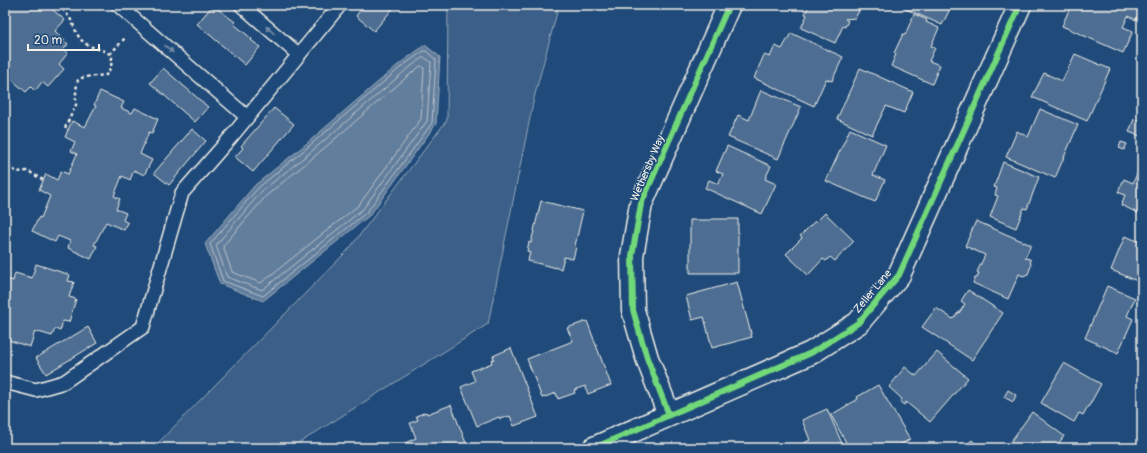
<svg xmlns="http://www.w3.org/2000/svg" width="1147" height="453" viewBox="0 0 1147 453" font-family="Pangolin,sans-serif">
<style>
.green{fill:#3a5f88;stroke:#97a8b8}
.water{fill:#627e9d;stroke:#9cacbb}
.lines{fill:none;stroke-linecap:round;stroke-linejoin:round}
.shore{stroke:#bac3ca;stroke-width:1}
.building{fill:#4d6e92;stroke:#f4f1e8}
.service-casing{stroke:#f4f1e8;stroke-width:16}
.minor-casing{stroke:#f4f1e8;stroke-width:25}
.path{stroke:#f4f1e8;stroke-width:2.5;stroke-dasharray:3 3;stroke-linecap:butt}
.service{stroke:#1f4a7a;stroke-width:13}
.minor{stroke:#1f4a7a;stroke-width:22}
.cycleway-casing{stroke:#1f4a7a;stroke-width:8}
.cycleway{stroke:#71d979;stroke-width:6}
.oneway{fill:#748da6}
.labels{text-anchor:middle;stroke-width:3;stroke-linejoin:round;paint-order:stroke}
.street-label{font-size:11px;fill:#f4f1e8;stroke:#1f4a7a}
</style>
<rect width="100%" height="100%" fill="#1f4a7a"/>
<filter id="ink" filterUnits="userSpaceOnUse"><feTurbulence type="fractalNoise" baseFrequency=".025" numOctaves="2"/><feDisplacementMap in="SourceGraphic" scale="8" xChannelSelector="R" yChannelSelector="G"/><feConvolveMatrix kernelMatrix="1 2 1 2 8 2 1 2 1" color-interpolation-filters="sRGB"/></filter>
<g filter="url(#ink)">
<!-- green -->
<path class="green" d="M448 5H559L534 98 488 324 291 448H148L154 447 349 249 447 120Z"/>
<!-- water -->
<path class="water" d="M425 45 440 57 436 124 370 215 263 301 220 284 205 244 255 185 306 144 399 64Z"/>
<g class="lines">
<!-- shore -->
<path class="shore" d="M424 51H426L436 60 432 123 367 212 263 296 223 281 210 244 258 188 308 147 401 67Z
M424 57 431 62 427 121 363 209 262 290 227 277 216 245 262 191 312 151 405 71Z
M421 66 424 68 421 119 359 205 261 283 232 272 223 246 266 196 315 156 408 76Z"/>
</g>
<!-- building -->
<path class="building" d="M5 5H47L65 20 55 31 68 44 64 49 68 53 59 64 64 69 48 87 42 82 35 91 31 87 26 92 12 80 11 81 5 75V63L8 59 5 56Z
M213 5 235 22 234 24 252 39 251 40 260 47 245 65 197 24Z
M364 5H396L374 31 356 16Z
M809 5H856L857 6 859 11 855 18 845 19 848 21 845 27 843 26 835 43 801 28 807 15 805 14Z
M897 5H952L942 25Z
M1071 5 1077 6 1078 5H1142V7L1136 20 1128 16 1123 27 1133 31 1123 53 1062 26Z
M914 14 927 20 926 22 939 28 931 46 935 48 929 61 940 65 932 84 891 66 896 54 894 53 903 34 905 35Z
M791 33 843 57 832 81 826 79 814 106 754 78 764 55 770 57 775 46 782 49Z
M1075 54 1110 69 1087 121 1032 97 1044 73 1062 81Z
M163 68 208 107 195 122 150 83Z
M860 68 913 92 904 113 886 106 872 135 837 119Z
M761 90 801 107 778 159 728 137 738 115 749 120Z
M100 91 124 102 121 108 132 113 135 108 158 119 152 133 149 132 140 154 152 160 144 175 134 170 130 180 122 176 114 196 120 199 116 209 126 213 123 220 128 223 124 230 106 222 94 245 97 246 91 259 68 248 70 241 58 236 55 242 32 231 39 217 41 218 50 196 39 190 46 174 57 180 61 171 68 174 77 154 71 151 75 142 65 137 68 130 72 121 85 127 96 106 94 105Z
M274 108 294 124 253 172 235 157 243 148 241 146Z
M1040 109 1078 125 1055 178 1006 157 1017 131 1028 137Z
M1134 119 1142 122V137L1129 132Z
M192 129 206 141 169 185 154 173Z
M850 129 886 145 873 175 885 180 875 202 826 181Z
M1121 142 1127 144 1124 150 1119 148Z
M727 146 771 166 765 179 776 184 762 214 705 188 709 180 718 184 723 174 716 171Z
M1003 162 1039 177 1027 209 1024 208 1016 228 990 217 998 196 995 195 997 188 994 187Z
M1142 162V215L1121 205 1125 195 1118 192 1124 179 1133 183Z
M541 201 583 211 575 246 576 247 573 259 564 257 561 269 528 261 530 252 527 251 529 242 531 243Z
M825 213 854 241 835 261 830 257 826 261 823 259 808 275 786 254 802 238 800 236 815 221 816 222Z
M711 219H738V273H690V220H711Z
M976 221 1031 245 1025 258 1030 259 1031 266 1028 274 1023 276 1019 274 1008 299 973 283 975 278H977L979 273 977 272 985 255 965 246Z
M1125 236 1140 242 1142 238V283L1111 270Z
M36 264 70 275 68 281 74 282 69 297 76 299 69 322 63 321 60 331 55 329 52 336 35 331 30 347 5 339V278L13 281 15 273 32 278Z
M737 282 752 337 712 348 704 317 692 320 686 296Z
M1107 286 1135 298 1127 316 1133 319 1118 353 1085 338Z
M968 290 1003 313 972 360 922 327 936 308 953 319 958 313H959L965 304 961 301Z
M587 321 611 385 588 394 585 386 574 390 575 393 558 399 556 393 542 398 527 359 573 341 567 328Z
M88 327 97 343 46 374 36 358Z
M511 348 538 417 514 426 510 416 500 419 499 417 477 426 461 387 475 381 471 371 492 363 491 360 494 359 493 356Z
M937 352 968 378 930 422 906 402 904 405 900 402 902 399 889 387 905 367 916 376Z
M1064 363 1101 384 1089 406H1088L1083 415 1079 413 1074 422 1041 403Z
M878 385 910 439 895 448H849L831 415 858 399 857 397Z
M1008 390 1016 395 1013 402 1004 397Z
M451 405 468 448H405L403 444 416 438 410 423 418 420 416 416 426 412 427 414Z
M827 409 844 448H794L810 440 802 420Z
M1032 412 1064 436 1055 448H1006Z
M972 440 977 445 974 448H969L966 445Z"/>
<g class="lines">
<!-- service casing -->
<g class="service-casing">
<path id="service" d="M118 5 247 117
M241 5 299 55
M5 382 36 390 64 382 143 327 182 193 231 137 340 5"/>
</g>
<!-- minor casing -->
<g class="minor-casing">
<path id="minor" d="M669 415 647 358 633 310 632 256 641 204 729 5
M594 448 811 353 858 323 899 275 1020 5"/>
</g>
<!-- path -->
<path class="path" d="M58 5C63 9 69 16 72 22 76 30 77 38 85 43 93 50 106 48 112 57L111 67 106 75 84 77 78 80 76 90V105L65 128 68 130
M110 54 126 37
M5 161 9 167 17 172 28 171 43 180"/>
<!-- service -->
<use href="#service" class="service"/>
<!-- minor -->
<use href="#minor" class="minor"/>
<!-- cycleway casing -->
<g class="cycleway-casing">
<path id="cycleway" d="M669 415 647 358 633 310 632 256 641 204 729 5
M594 448 811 353 858 323 899 275 1020 5"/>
</g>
<!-- cycleway -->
<use href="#cycleway" class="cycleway"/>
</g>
<!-- one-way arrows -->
<defs><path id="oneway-solid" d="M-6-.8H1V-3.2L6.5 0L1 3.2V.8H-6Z"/></defs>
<g class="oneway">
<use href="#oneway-solid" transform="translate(270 30) rotate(-139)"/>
<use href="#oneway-solid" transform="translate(169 49) rotate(41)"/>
</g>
</g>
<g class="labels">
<!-- street labels -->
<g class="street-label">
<text transform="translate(647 168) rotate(-67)" y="4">Wethersby Way</text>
<text transform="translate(872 291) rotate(-50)" y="4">Zeller Lane</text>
</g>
</g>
<!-- margin -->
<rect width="1147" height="453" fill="none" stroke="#1f4a7a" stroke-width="20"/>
<rect x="10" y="10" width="1127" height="433" fill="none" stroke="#f4f1e8" stroke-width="1.5" filter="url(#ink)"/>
<!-- scale -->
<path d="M28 44v6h71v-6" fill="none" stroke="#f4f1e8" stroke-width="2"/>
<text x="34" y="44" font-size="12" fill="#f4f1e8" stroke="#1f4a7a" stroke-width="3" paint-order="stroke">20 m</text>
</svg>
